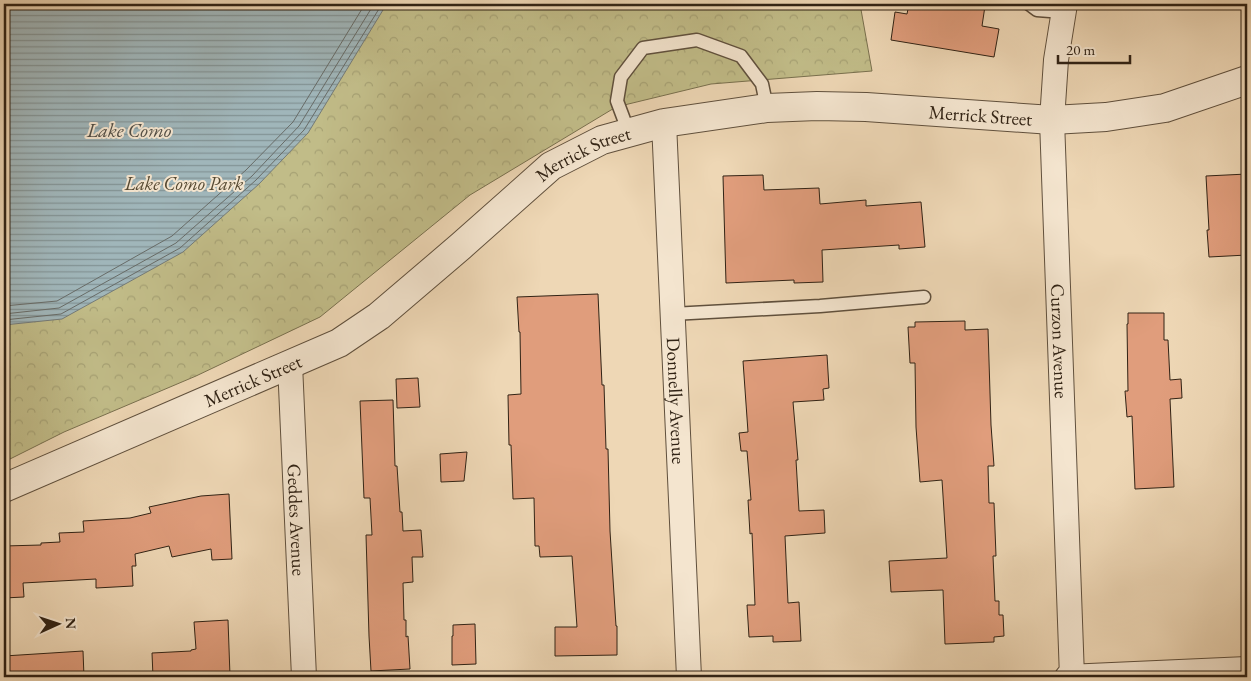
<svg xmlns="http://www.w3.org/2000/svg" width="1251" height="681" viewBox="0 0 1251 681" font-family="'EB Garamond',serif">
<style>
.park{fill:url(#park-crowns);stroke:#79704e}
.water{fill:url(#water-rules);stroke:#747b78}
.lines{fill:none;stroke-linecap:round;stroke-linejoin:round}
.shore{stroke:#686c68;stroke-width:1}
.building{fill:#e09d7c;stroke:#312315}
.service-casing{stroke:#60503d;stroke-width:15}
.minor-casing{stroke:#60503d;stroke-width:26}
.tertiary-casing{stroke:#60503d;stroke-width:30}
.service{stroke:#f4e5cf;stroke-width:12}
.minor{stroke:#f4e5cf;stroke-width:24}
.tertiary{stroke:#f4e5cf;stroke-width:28}
.labels{text-anchor:middle;stroke-width:4;stroke-linejoin:round;paint-order:stroke}
.street-label{font-size:19px;fill:#312315;stroke:#f4e5cf}
.park-label{font-size:19px;font-style:italic;fill:#554932;stroke:#f4e5cf}
.water-label{font-size:20px;font-style:italic;fill:#524f47;stroke:#f4e5cf}
</style>
<defs>
<pattern id="park-crowns" width="20" height="18" patternUnits="userSpaceOnUse" patternTransform="scale(1.25)"><rect width="20" height="18" fill="#c1bc88"/><path d="M2 6a3 3 0 1 1 6 0M12 15a3 3 0 1 1 6 0" fill="none" stroke="#a6a174"/></pattern>
<pattern id="water-rules" width="6" height="5" patternUnits="userSpaceOnUse" patternTransform="scale(1.25)"><rect width="6" height="5" fill="#a0b6ba"/><path d="M0 2.5h6" fill="none" stroke="#839496"/></pattern>
</defs>
<rect width="100%" height="100%" fill="#eed7b5"/>
<filter id="stains"><feTurbulence type="fractalNoise" baseFrequency=".004" numOctaves="4"/><feColorMatrix values="0 0 0 0 .2 0 0 0 0 .09 0 0 0 0 .02 0 0 0 .5 -.17"/></filter>
<radialGradient id="worn" r=".72"><stop offset=".6" stop-color="#630" stop-opacity="0"/><stop offset="1" stop-color="#630" stop-opacity=".3"/></radialGradient>
<!-- park -->
<path class="park" d="M4 4H860L872 71 711 84 616 107 470 195 320 317 196 376 64 432 4 462Z"/>
<!-- water -->
<path class="water" d="M4 4H389L383 10 308 133 259 184 183 252 62 319 4 325Z"/>
<g class="lines">
<!-- shore -->
<path class="shore" d="M4 306 57 301 172 236 246 170 293 122 365 4
M4 314 59 308 176 243 252 176 299 126 374 4
M4 320 61 314 180 248 256 180 304 130 382 4"/>
</g>
<!-- building -->
<path class="building" d="M909 4H970L985 6 982 26 999 29 994 57 891 40 895 12 907 14Z
M1247 174V255L1209 257 1207 230H1209L1206 176Z
M763 175 764 190 819 188 820 204 866 200V206L921 202 925 247 899 249V245L822 250 823 282 794 283V280L726 283 723 176Z
M598 294 602 385H604L606 449H608L610 531 616 626H617V655L555 656V627H577L572 556 540 557 539 546H535L534 498 513 499 511 445H509L508 395 521 394 520 332H519L517 297Z
M1128 313H1164V340H1168L1170 380 1181 379 1182 398 1170 399 1174 487 1135 489 1132 416 1127 417 1125 391H1128L1127 324H1128Z
M965 321V330L988 329 991 425 994 466H988L989 503H994L996 556H993L995 601H999V615H1003L1004 636 994 637V642L945 644 943 590 891 592 889 561 947 558 942 480 920 482 916 427 915 363H910L908 327H915V322Z
M827 355 829 388 823 389 824 400 793 402 798 460H796L799 511 824 510 825 533 785 536 788 603 799 602 801 641 773 642V636L749 637 747 605H755L752 533 750 534 748 500H751L747 451H741L739 433 748 432 743 361Z
M418 378 420 407 397 408 396 379Z
M393 400 395 466H397L400 512H402L403 531 421 530 423 557H412L413 582 403 583 404 620H406V637L408 636 410 669 371 671 369 636 366 535H372L370 498H364L360 401Z
M467 452 464 481 441 482 440 454Z
M229 494 232 559 212 560 211 549 172 557 169 546 135 554 136 566H132L133 586 96 588V579L23 583 24 597 4 598V546L41 545V543L60 542 59 533 84 532 83 521 130 518 151 513 149 507 201 496Z
M228 620 230 676 153 677 152 653 191 651V650L196 649 194 622Z
M475 624 476 664 452 665V636H453V625Z
M83 651 84 677H4V656Z"/>
<g class="lines">
<!-- service casing -->
<g class="service-casing">
<path id="service" d="M1029 4 1037 10 1063 12
M629 133 617 101 621 77 643 48 697 40 741 56 762 84 767 108
M672 314 820 306 924 297"/>
</g>
<!-- minor casing -->
<g class="minor-casing">
<g id="minor">
<path id="s1" d="M1065 4 1056 60 1052 120 1072 677"/>
<path id="s2" d="M664 123 689 677"/>
<path id="s3" d="M290 364 304 677"/>
<path d="M1067 677 1247 669"/>
</g>
</g>
<!-- tertiary casing -->
<g class="tertiary-casing">
<g id="tertiary">
<path id="s4" d="M4 488 339 343 379 316 461 246 551 166 602 140 664 123 767 108 817 106 866 107 1052 120 1106 117 1165 108 1247 80"/>
</g>
</g>
<!-- service -->
<use href="#service" class="service"/>
<!-- minor -->
<use href="#minor" class="minor"/>
<!-- tertiary -->
<use href="#tertiary" class="tertiary"/>
</g>
<g class="labels">
<!-- street labels -->
<g class="street-label">
<text dy="7" stroke="none"><textPath href="#s4" startOffset="1081">Merrick Street</textPath></text>
<text dy="7" stroke="none"><textPath href="#s4" startOffset="676">Merrick Street</textPath></text>
<text dy="7" stroke="none"><textPath href="#s1" startOffset="338">Curzon Avenue</textPath></text>
<text dy="7" stroke="none"><textPath href="#s4" startOffset="271">Merrick Street</textPath></text>
<text dy="7" stroke="none"><textPath href="#s2" startOffset="278">Donnelly Avenue</textPath></text>
<text dy="7" stroke="none"><textPath href="#s3" startOffset="156">Geddes Avenue</textPath></text>
</g>
<!-- park labels -->
<g class="park-label">
<text x="184" y="190">Lake Como Park</text>
</g>
<!-- water labels -->
<g class="water-label">
<text x="129" y="137">Lake Como</text>
</g>
</g>
<!-- margin -->
<rect width="1251" height="681" fill="none" stroke="#eed7b5" stroke-width="20"/>
<rect x="5" y="5" width="1241" height="671" fill="none" stroke="#312315" stroke-width="2.5"/>
<rect x="10" y="10" width="1231" height="661" fill="none" stroke="#312315"/>
<!-- north arrow -->
<g transform="translate(58 624) rotate(87)" stroke="#f4e5cf" stroke-width="4" paint-order="stroke">
<path d="M0-4L9 19L0 12L-9 19Z" fill="#312315"/>
<text y="-8" font-size="14" font-weight="bold" text-anchor="middle" fill="#312315">N</text>
</g>
<!-- scale -->
<path d="M1058 55v8h72v-8" fill="none" stroke="#312315" stroke-width="2.5"/>
<text x="1066" y="55" font-size="15" fill="#312315" stroke="#f4e5cf" stroke-width="4" paint-order="stroke">20 m</text>
<rect width="100%" height="100%" filter="url(#stains)"/>
<rect width="100%" height="100%" fill="url(#worn)"/>
</svg>
